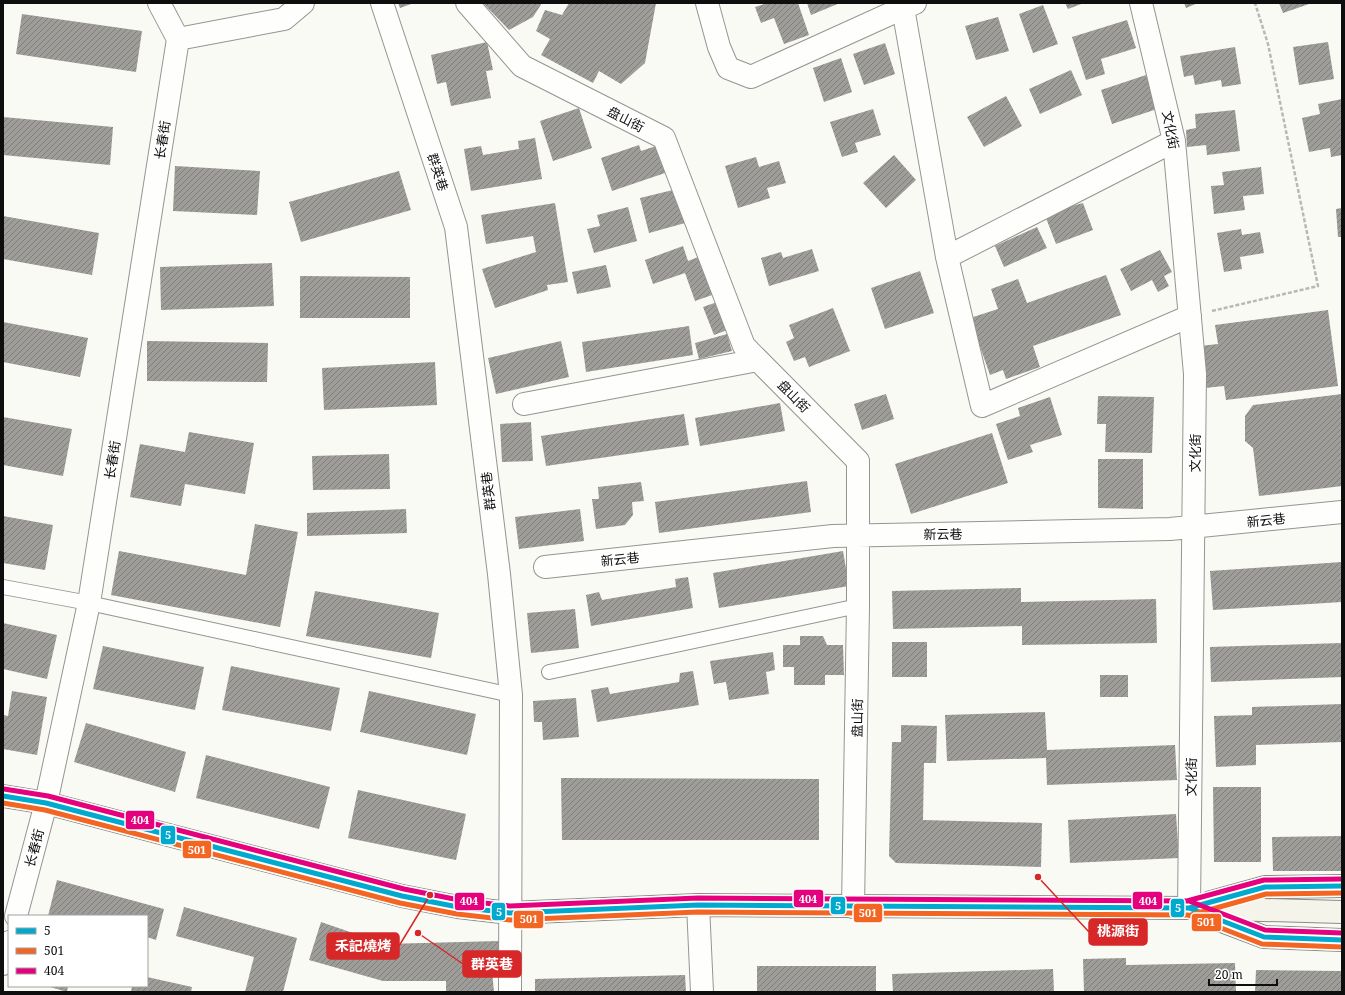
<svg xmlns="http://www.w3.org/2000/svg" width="1345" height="995" viewBox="0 0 1345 995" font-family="'Noto Serif','Noto Sans SC',serif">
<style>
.building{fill:url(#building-hatch)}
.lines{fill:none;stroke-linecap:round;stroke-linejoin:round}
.service-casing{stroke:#949492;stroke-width:16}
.minor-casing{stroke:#949492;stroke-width:24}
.secondary-casing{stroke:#8b8b88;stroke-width:24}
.path{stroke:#b8b8b7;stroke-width:2.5;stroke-dasharray:4 2;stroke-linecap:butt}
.service{stroke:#fefefd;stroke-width:14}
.minor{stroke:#fefefd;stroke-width:22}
.secondary{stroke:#f4f4eb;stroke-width:22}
.bus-1-casing{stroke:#fff;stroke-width:8}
.bus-2-casing{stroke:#fff;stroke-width:8}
.bus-3-casing{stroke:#fff;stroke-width:8}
.bus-1{stroke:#00a9ce;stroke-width:5}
.bus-2{stroke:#f26522;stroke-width:5}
.bus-3{stroke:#e5007d;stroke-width:5}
.labels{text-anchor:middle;stroke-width:4;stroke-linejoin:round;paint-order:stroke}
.street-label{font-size:13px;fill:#0e0e0e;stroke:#fff}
.leader{fill:none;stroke:#d62828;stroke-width:1.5}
.callout-dot{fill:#d62828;stroke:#fff;stroke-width:1.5}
.callout{fill:#d62828;stroke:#d62828;stroke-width:1.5}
.callout-label{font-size:14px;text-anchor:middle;font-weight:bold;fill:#fff}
.line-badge{stroke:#fff;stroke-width:1.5}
.badge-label{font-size:11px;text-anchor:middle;font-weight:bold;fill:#fff}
</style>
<defs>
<pattern id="building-hatch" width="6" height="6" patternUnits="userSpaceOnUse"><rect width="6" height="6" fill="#9e9d99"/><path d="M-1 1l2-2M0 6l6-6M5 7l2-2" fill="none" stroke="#7f7e7b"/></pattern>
</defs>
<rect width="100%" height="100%" fill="#fafaf4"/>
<!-- building -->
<path class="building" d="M398 3H414L400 8Z
M483 3H542L533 17 509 30Z
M569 3H656L645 63 621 84 599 71 593 83 541 55 550 39 536 31 545 10 562 15Z
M768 3H798L809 35 784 44 774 18 761 23 755 7Z
M807 3H840L811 15Z
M1065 3H1084L1068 9Z
M1184 3H1198L1186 8Z
M1279 3H1312L1283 13Z
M1043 5 1058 44 1033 53 1019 14Z
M22 14 142 31 136 72 16 54Z
M998 17 1009 51 976 60 965 26Z
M1127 20 1136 48 1101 59 1105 74 1086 80 1072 37Z
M487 42 493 70 486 71 491 98 451 106 446 82 437 84 431 55Z
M1328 42 1334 79 1299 85 1293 47Z
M885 43 895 74 864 85 853 54Z
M1235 47 1241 84 1222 87 1221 80 1195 85 1193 75 1184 77 1180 56Z
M841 58 852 92 824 102 813 68Z
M1071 70 1082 95 1040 114 1029 89Z
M1146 75 1157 109 1112 124 1101 90Z
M1006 96 1022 126 984 147 967 117Z
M1342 99V155L1331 157 1330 148 1309 152 1302 118 1320 114 1318 104Z
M579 108 592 148 553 161 540 121Z
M873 109 881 135 855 143 858 152 842 157 830 122Z
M1235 110 1240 151 1207 155 1206 145 1187 147 1186 130 1196 128 1195 114Z
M3 117 113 127 110 165 3 155Z
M535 138 542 179 471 191 464 149 481 146 483 155 519 149 518 141Z
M639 145 641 151 659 145 668 172 612 191 601 158Z
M894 155 916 180 886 208 863 183Z
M756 157 759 167 779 161 786 183 767 188 770 198 738 208 725 166Z
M175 166 260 171 257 215 173 211Z
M1261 167 1264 194 1243 196 1245 210 1214 214 1211 186 1224 185 1222 172Z
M399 171 411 210 301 242 289 202Z
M677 189 685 223 649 233 640 198Z
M555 203 568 282 547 285 548 290 495 308 482 269 536 252 533 236 486 244 481 215Z
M1069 203 1072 206 1083 203 1093 230 1056 244 1046 218 1056 214 1054 208Z
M628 207 637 241 594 253 587 229 600 226 597 215Z
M1342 208V237H1338L1336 209Z
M3 216 99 233 92 275 3 259Z
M1037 227 1047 248 1004 267 995 246Z
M1241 229 1242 235 1260 232 1264 253 1240 257 1242 269 1224 272 1217 233Z
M683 246 688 261 701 256 715 294 695 301 685 273 653 284 645 260Z
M812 249 819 271 769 286 761 258 781 252 783 258Z
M1160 250 1172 272 1164 276 1169 286 1158 292 1152 280 1131 291 1120 269Z
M272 263 274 306 161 310 160 267Z
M606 265 611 287 577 294 572 272Z
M920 271 934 313 885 329 871 288Z
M1106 275 1121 315 1033 346 1040 367 1006 379 1003 370 990 375 970 318 998 309 991 289 1018 279 1027 303Z
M300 276 410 277V318H300Z
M720 301 730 329 714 335 703 307Z
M833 308 850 351 809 367 805 357 794 361 786 342 794 338 789 325Z
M1328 310 1338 386 1226 400 1224 386 1205 388 1200 346 1218 344 1215 325Z
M3 322 88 338 80 377 3 362Z
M689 326 693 355 586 372 582 342Z
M727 334 732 351 699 359 695 343Z
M147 341 268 343 267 382 147 381Z
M561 341 569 377 496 394 488 358Z
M435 362 437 405 324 410 322 368Z
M886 394 894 419 862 430 854 404Z
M1342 394V486L1259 496 1253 448 1245 441V416L1253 405Z
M1098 396 1154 397 1152 453 1105 452 1106 424H1097Z
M1050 397 1062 435 1030 445 1033 452 1008 460 996 424 1020 416 1018 408Z
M780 403 785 431 700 446 695 418Z
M684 414 689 445 546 466 541 436Z
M3 417 72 429 63 476 3 465Z
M531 422 533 461 502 462 500 424Z
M189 432 254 443 245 494 185 484 181 506 130 497 140 444 185 452Z
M992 433 1008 483 911 514 895 464Z
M389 454 390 489 313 490 312 456Z
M1098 459H1143V509L1098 508Z
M807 481 811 512 659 533 655 502Z
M641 482 644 501 632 502 633 515 625 525 596 529 592 499H599L598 487Z
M406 509 407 533 307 536V513Z
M580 509 584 541 519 549 515 517Z
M3 516 53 525 45 570 3 563Z
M255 524 298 532 280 627 111 595 119 551 246 575Z
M843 551 849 586 719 608 713 573Z
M1342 562V602L1213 610 1210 571Z
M688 577 693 608 591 626 586 595 599 592 602 600 676 587 675 579Z
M1021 588V602L1156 599 1157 643 1022 645V626L893 629 892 591Z
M315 591 439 613 431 658 306 636Z
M575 609 579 648 531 653 527 613Z
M3 623 57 635 47 679 3 669Z
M800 636H823L827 645H843L844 675H825V685H794V667H783V645H800Z
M892 642H927V677H892Z
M1342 643V677L1211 682 1210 647Z
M103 646 204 667 195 710 93 689Z
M773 652 775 670 766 672 769 694 729 700 726 682 714 684 710 661Z
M231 666 340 688 331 731 222 710Z
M693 671 699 705 597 722 591 690 608 687 610 694 679 682 680 673Z
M1100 675H1128V697H1100Z
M12 691 47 697 37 755 3 749V715L8 716Z
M369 691 476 714 467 755 360 732Z
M576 698 579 737 543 740 542 722H534L533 701Z
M1342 704V742L1256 745V765L1216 767 1214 716 1252 715V707Z
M1045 712 1047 750 1175 745 1177 780 1047 785 1046 758 947 761 945 715Z
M86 723 186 752 175 792 74 762Z
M901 725 937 726 936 763H924L923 820 1042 823 1041 867 896 863 889 856 892 742H901Z
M206 755 330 787 319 829 196 798Z
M561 778 819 779V840H562Z
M1213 787H1261V862H1214Z
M358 790 466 814 456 860 348 838Z
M1176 814 1179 858 1070 863 1068 820Z
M1342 836V871H1273L1272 837Z
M57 880 164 909 156 940 147 937V916H48Z
M184 907 297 938 283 992H245L254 957 176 936Z
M321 922 385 944 499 941 500 968 492 971 494 992H446V981H383L309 960Z
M1126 958V965L1235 963 1236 992H1084L1083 959Z
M757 966H876V992H757Z
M1053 969 1054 992H893L892 974Z
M1256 970 1342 971V992H1255Z
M685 975 686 992H535V979Z
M147 977 192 987 191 992H131L132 986H147Z
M47 986H68L67 992Z"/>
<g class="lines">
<!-- service casing -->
<g class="service-casing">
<path id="service" d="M3 587 89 603 511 695
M549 672 858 606"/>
</g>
<!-- minor casing -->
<g class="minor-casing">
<path id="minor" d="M382 3 456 227 499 574 511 695 510 992
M467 3 522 66 664 138 744 346 858 461V606L853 907
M707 3 719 47 728 68 751 77 903 8 915 3
M901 3 903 8 947 257 982 406 1190 316
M1141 3 1174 141 1195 374 1189 908
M178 39 284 19 303 3
M947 257 1174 141
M524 404 758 360
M545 567 833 536 1170 529 1342 512
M698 905 702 992
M16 916 46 803 89 603 178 39 159 3
M3 964 9 942"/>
</g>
<!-- secondary casing -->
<g class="secondary-casing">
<path id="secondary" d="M3 796 46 803 402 896 458 907 510 913 698 905 1189 908 1342 912
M1211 902 1265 887 1342 886
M1203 914 1264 937 1342 940"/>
</g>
<!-- path -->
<path class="path" d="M1212 311 1318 286 1268 44 1255 3"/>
<!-- service -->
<use href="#service" class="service"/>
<!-- minor -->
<use href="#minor" class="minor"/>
<!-- secondary -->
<use href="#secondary" class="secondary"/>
<!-- bus-1 casing -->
<g class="bus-1-casing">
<path id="bus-1" d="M3 796 46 803 402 896 458 907 510 913 698 905 1189 908 1264 937 1342 940
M1189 908 1265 887 1342 886"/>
</g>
<!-- bus-2 casing -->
<g class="bus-2-casing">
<path id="bus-2" d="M3 803 45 810 400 903 457 914 510 920 698 912 1188 915 1262 944 1342 947
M1191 915 1266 894 1342 893"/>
</g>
<!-- bus-3 casing -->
<g class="bus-3-casing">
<path id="bus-3" d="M4 789 48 796 404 889 459 900 510 906 698 898 1189 901 1265 930 1342 933
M1187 901 1264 880 1342 879"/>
</g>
<!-- bus-1 -->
<use href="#bus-1" class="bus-1"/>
<!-- bus-2 -->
<use href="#bus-2" class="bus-2"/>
<!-- bus-3 -->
<use href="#bus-3" class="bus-3"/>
</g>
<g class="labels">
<!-- street labels -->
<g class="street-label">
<text transform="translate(626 119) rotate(27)" y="5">盘山街</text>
<text transform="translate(1171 130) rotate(79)" y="5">文化街</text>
<text transform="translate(162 140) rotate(-81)" y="5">长春街</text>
<text transform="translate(438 172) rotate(72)" y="5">群英巷</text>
<text transform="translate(794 396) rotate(45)" y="5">盘山街</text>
<text transform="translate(1195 453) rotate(-90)" y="5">文化街</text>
<text transform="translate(112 460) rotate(-81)" y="5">长春街</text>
<text transform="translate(488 491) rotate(-97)" y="5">群英巷</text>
<text transform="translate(1266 520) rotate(-6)" y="5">新云巷</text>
<text transform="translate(943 534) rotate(-1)" y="5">新云巷</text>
<text transform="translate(620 559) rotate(-6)" y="5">新云巷</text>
<text transform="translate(857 718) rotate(-89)" y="5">盘山街</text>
<text transform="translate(1191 777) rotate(-89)" y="5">文化街</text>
<text transform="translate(34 848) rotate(-75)" y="5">长春街</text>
</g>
</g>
<!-- callouts -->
<path class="leader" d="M1038 877L1089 932M430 895L399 946M418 933L463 964"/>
<g class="callout-dot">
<circle cx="1038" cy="877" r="4"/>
<circle cx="430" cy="895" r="4"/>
<circle cx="418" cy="933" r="4"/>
</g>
<g class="callout">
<rect x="1089" y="919" width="58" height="26" rx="4"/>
<rect x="327" y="933" width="72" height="26" rx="4"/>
<rect x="463" y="951" width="58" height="26" rx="4"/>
</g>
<g class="callout-label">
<text x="1118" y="936">桃源街</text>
<text x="363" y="951">禾記燒烤</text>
<text x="492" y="969">群英巷</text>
</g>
<g class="line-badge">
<rect x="125" y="810" width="30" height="20" rx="4" fill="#e5007d"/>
<rect x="160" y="825" width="16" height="20" rx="4" fill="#00a9ce"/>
<rect x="182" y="840" width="30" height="19" rx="4" fill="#f26522"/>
<rect x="793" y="889" width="31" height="19" rx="4" fill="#e5007d"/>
<rect x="1132" y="891" width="31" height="19" rx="4" fill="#e5007d"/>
<rect x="454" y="892" width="31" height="19" rx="4" fill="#e5007d"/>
<rect x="830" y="896" width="16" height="19" rx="4" fill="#00a9ce"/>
<rect x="1170" y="898" width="15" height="20" rx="4" fill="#00a9ce"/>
<rect x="491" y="902" width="15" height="19" rx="4" fill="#00a9ce"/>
<rect x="853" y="903" width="30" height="20" rx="4" fill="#f26522"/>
<rect x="513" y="910" width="31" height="19" rx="4" fill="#f26522"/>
<rect x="1191" y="913" width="31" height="19" rx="4" fill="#f26522"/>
</g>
<g class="badge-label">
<text x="140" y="824">404</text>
<text x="168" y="839">5</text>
<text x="197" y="854">501</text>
<text x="808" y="903">404</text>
<text x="1148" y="905">404</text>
<text x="469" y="905">404</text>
<text x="838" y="910">5</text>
<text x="1178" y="912">5</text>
<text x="499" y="916">5</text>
<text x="868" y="917">501</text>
<text x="529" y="923">501</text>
<text x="1206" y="926">501</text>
</g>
<!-- border -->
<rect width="1345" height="995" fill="none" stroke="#0e0e0e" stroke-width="8"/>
<!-- legend -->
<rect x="8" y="915" width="140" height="72" fill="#ffffff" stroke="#9f9f9f"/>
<rect x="16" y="928" width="20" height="6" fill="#00a9ce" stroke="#9f9f9f"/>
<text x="44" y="935" font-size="12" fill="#0e0e0e">5</text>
<rect x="16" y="948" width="20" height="6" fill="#f26522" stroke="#9f9f9f"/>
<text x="44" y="955" font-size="12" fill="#0e0e0e">501</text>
<rect x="16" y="968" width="20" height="6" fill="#e5007d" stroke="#9f9f9f"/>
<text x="44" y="975" font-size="12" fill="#0e0e0e">404</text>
<!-- scale -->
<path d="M1209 979v6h68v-6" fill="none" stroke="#0e0e0e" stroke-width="2"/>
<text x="1215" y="979" font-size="12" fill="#0e0e0e" stroke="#ffffff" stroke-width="3" paint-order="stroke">20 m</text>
</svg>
